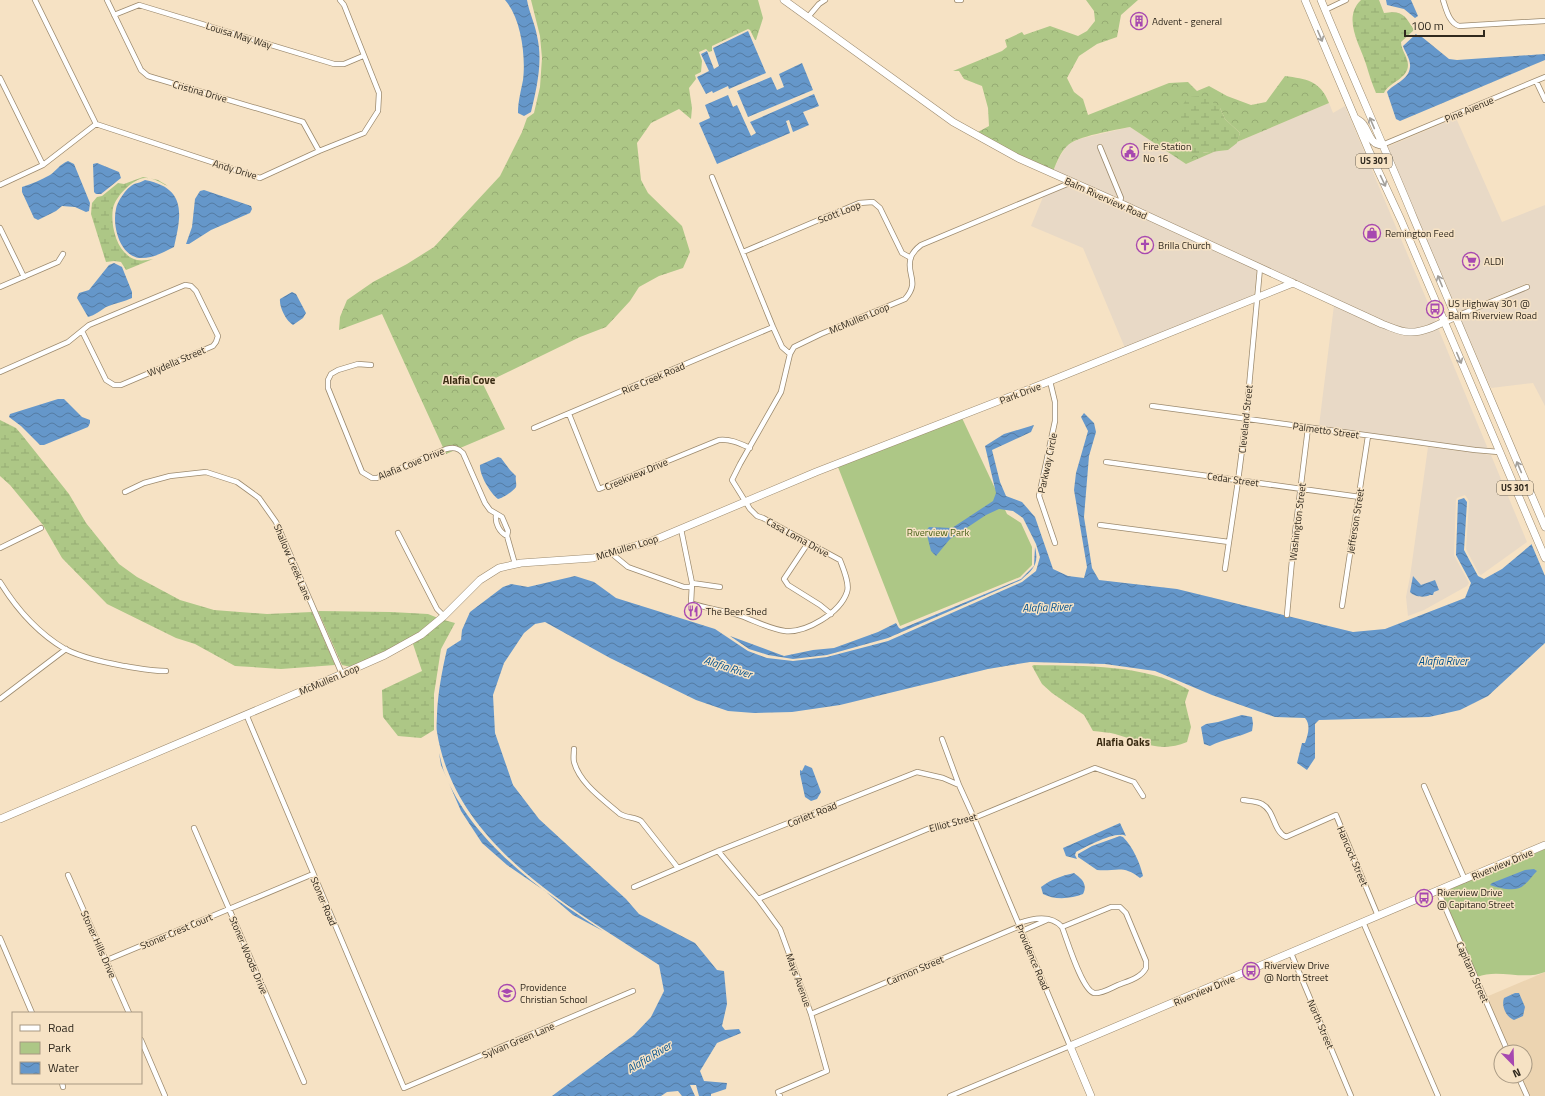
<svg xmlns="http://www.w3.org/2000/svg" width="1545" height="1096" viewBox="0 0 1545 1096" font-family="'Titillium Web',sans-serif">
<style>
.commercial{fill:#e8d9c6;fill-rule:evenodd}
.built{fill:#ecd4b1}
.green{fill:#adc786}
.forest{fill:url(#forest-crowns)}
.wetland{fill:url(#wetland-marsh)}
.water{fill:url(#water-waves)}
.pier{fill:#f6e2c4}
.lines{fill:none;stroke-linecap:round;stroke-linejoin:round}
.street-casing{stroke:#9c8a6e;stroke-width:6}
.secondary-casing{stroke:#9c8a6e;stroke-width:8}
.primary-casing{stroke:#9c8a6e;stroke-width:8}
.street{stroke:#fff;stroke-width:4.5}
.secondary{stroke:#fff;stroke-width:7}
.primary{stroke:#fff;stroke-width:7}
.oneway{stroke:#a29f9a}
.labels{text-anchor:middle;stroke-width:3;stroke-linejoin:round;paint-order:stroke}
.shield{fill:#f6e2c4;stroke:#6b6050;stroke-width:1}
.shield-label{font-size:9px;font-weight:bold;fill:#30291e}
.poi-label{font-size:10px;fill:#30291e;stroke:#f6e2c4;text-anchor:start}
.street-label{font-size:10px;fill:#30291e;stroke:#f6e2c4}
.park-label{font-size:10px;fill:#485f18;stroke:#f6e2c4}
.neighbourhood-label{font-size:11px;font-weight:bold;fill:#3a2b12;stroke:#f6e2c4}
.water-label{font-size:11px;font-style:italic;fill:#005190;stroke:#f6e2c4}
</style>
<defs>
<pattern id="forest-crowns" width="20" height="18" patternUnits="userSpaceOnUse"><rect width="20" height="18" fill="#adc786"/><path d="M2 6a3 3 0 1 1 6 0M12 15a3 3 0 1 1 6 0" fill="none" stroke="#95ab73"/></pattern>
<pattern id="wetland-marsh" width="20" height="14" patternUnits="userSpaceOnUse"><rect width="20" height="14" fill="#adc786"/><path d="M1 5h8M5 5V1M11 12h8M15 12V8" fill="none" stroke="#95ab73"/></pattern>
<pattern id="water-waves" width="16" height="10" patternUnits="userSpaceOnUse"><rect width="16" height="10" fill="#6597ca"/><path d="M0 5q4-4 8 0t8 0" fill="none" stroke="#547ba3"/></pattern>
</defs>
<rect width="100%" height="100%" fill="#f6e2c4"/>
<!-- commercial -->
<path class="commercial" d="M1329 103 1333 113 1345 106 1436 322 1415 329 1402 328 1383 321 1122 201 1123 197 1119 184 1102 144 1097 146 1114 186 1117 199 1073 178 1053 171 1059 158 1067 145 1079 139 1130 127 1186 164 1216 151 1228 150 1237 142Z
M1456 118 1502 222 1545 205V406L1533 383 1491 388 1460 318 1530 288 1528 283 1458 312 1387 147Z
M1072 185 1257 270 1254 295 1125 348 1083 248 1031 226 1043 197Z
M1334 305 1402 334 1438 328 1488 449 1319 426Z
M1428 447 1491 455 1527 542 1481 575 1479 574 1466 549 1469 501 1465 495 1457 498 1456 500 1454 555 1469 583 1467 586 1424 610 1408 616 1406 597 1410 577ZM1416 580 1421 585H1423L1435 580 1439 590 1434 592V594L1426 597 1413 595Z"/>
<!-- built -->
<path class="built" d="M1545 972V1096H1529L1521 1076H1525V1052H1510L1486 997Z"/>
<!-- green -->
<path class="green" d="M962 418 1007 514 1021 523 1032 547V565L1020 577 900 626 838 467Z
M1545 849V972C1523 981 1498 968 1477 977L1441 893Z"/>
<!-- forest -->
<path class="forest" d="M531 0H758L763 18 756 40H755L750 30 748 29 712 46V51L709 52 706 49 699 52 702 61 701 72 695 75 696 79 689 88 692 108 691 119 679 109 651 123 637 143 641 180 648 193 682 226 690 252 683 268 659 276 639 287 630 301 606 327 580 337 483 384 505 429 446 454 382 314 339 330 340 317 347 300 373 282 407 264 434 247 500 176 522 132 527 118 534 113 540 87 542 58 540 36Z
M1086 0H1138L1121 15 1117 37 1097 44 1079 56 1067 78 1074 92 1083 99 1088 115 1169 83 1188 82 1197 91 1209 86 1227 96 1251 105 1266 102 1285 76C1306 79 1320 80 1329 103L1237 142 1240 133 1225 119 1220 108 1203 153 1216 151 1186 164 1130 127C1116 130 1076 136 1067 146 1060 153 1057 162 1053 171L1019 156 978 132 989 126 988 108 982 86 964 79 959 71H953L1002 51 1007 47 1005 40 1022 32 1024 35 1050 26 1078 36 1087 31 1095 21 1094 11Z"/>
<!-- wetland -->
<path class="wetland" d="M1361 0H1379L1384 13C1402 10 1405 15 1414 30L1401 42C1401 50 1408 57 1408 65 1408 79 1389 82 1384 93H1376C1372 84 1369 74 1366 64 1360 45 1342 18 1361 0Z
M1200 96 1209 99 1220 108 1225 119 1240 133 1237 143 1228 150 1192 154 1182 128 1180 109 1188 97Z
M143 177 158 180 168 186C161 183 153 177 145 178 132 179 116 196 113 208 110 226 117 255 137 260 142 261 148 260 153 259L126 270 121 262 114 261 106 262 91 214 92 203 97 197 102 196 118 183 124 184Z
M0 420 16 428 22 435 69 494 86 523 119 564 137 577 180 600 214 610 267 614 312 612 335 665 281 669 235 666 195 644 176 638 107 604 62 558 43 525 10 485 0 476Z
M318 611 391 612 428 614 438 618 420 632 384 652 351 667 342 665Z
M444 620 455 623 441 649 434 694V730L421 738 398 736 383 717 382 690 422 671 413 644 429 633Z
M1034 665C1083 666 1147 664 1189 690L1185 702 1191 727 1187 742C1159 754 1140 741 1115 734 1108 732 1100 732 1093 731L1084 715 1052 693 1042 684 1032 666Z"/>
<!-- water -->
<path class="water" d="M505 0H527C529 12 535 24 537 36 543 61 537 87 531 112L524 116 518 113C518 101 521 91 523 80 526 56 521 18 505 0Z
M1386 0H1411L1418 16 1415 18 1404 9 1387 5Z
M748 31 766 73 729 89 728 86 713 93 712 91 706 94 697 77 709 71 701 54 707 51 714 69 719 66 713 48Z
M1416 34 1418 36 1422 37 1449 59 1457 60 1545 54V60L1400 121 1396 119 1387 92C1393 84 1409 80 1410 67 1411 60 1405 52 1403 46Z
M802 63 813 90 748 117 737 91 771 77 777 90 784 87 779 74Z
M814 94 819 106 803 112 809 125 793 132 789 120 786 121 790 133 717 164 699 123 710 118 705 105 728 95 733 107 737 105 751 136 756 133 750 122Z
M68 161 74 164 90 203 89 211 86 212 75 207 62 206 56 211 38 220 34 218 22 192V187C32 184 41 180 50 175 57 170 59 165 68 161Z
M97 163 119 172 121 178 101 194H96L94 192 93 164Z
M145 180C186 188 182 213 174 247 164 252 152 259 139 258 120 255 112 226 116 209 117 202 126 188 134 184 137 183 142 182 145 180Z
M204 190 251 206 252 209 250 213 211 230 189 244H186L192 227 195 199 200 191Z
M114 263 122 267 132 292V298C124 302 115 303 106 307 100 311 95 315 88 317L77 298 79 293 89 290 109 265Z
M292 292 296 294 306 313 303 318 293 325C286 321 279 307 280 299Z
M58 399H64L82 417 90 420V423L88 427 44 445H40L21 426 9 417 10 414Z
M1084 413 1094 423 1096 432 1089 456 1084 517 1092 568 1099 580 1177 589 1353 632 1385 629 1465 598 1471 583 1456 555 1458 500 1464 498 1467 502 1464 550 1478 576 1484 579 1502 569 1545 533V643L1488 696 1460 710 1429 717 1319 720 1315 724V758L1307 770 1297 763 1302 743H1305C1308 735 1311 725 1305 718L1275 717 1212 695 1155 671 1105 664 1030 662 988 669 840 705 792 712 754 713 728 711 696 700 610 658 545 622 535 624 524 633 504 663 493 695 495 733 513 785 539 819 626 899 639 914 695 943 717 970 724 971 727 1004 722 1026 725 1030 739 1029 741 1033 717 1043 700 1071 704 1081 727 1083 726 1089 711 1094V1096H699L696 1085H690L695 1096H682L678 1091 667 1092 661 1096H552L634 1035 651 1017 664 991 659 965C572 908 455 846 437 732 436 727 437 720 437 714 438 692 442 671 447 649L461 640 462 630 470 612 503 587 511 584 528 587 575 576 594 582 616 598 715 629 748 651 767 658 793 661 827 657 888 641 1022 582 1036 571 1040 557 1036 544 1023 518 1013 511 999 509 986 515 950 539 936 556 931 551 926 531 929 527 952 528 993 501 996 493 985 446 1004 434 1034 425 1031 432 992 450 1000 482 1006 496 1022 502 1035 517 1053 569 1068 576 1084 578 1087 567 1074 490 1076 473 1088 431 1081 417Z
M498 457 501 458 510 470 516 476C515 479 517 484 516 487 514 491 502 498 498 499 490 493 479 474 480 465Z
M1035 547C1039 564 1034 569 1021 580L888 638 827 655 793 659 768 655 749 649 730 636 784 656 813 650 834 648 878 632 896 623 899 628 901 629 1021 579 1034 566Z
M1413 576 1421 585 1435 580 1439 590 1434 592 1433 595H1430C1425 598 1414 597 1410 592Z
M1242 715 1252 717 1253 724 1252 731C1239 737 1224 739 1210 746L1204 744 1201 727 1206 724 1218 722Z
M439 753C441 760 442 767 445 774 472 843 543 892 603 931L573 915 545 891 507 865 482 843 461 811 441 765Z
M805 765 812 768 821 792 817 799 811 801 805 797 800 774V770L802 771Z
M1120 823 1126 836C1116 830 1086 847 1076 852L1075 855 1077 859 1066 856 1063 848Z
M1120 836 1123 837C1133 847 1140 863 1143 876L1140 878C1123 864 1115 872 1097 870L1078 857V854L1092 846Z
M1534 869 1537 871C1533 875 1529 881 1524 885 1517 893 1499 888 1490 885L1492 883 1525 870Z
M1074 873C1082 879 1088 884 1083 894 1071 899 1054 900 1043 894L1041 887C1052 879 1061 876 1074 873Z
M1515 993H1519L1525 1007 1523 1016 1514 1020C1506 1017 1501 1006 1504 998Z"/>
<!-- pier -->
<path class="pier" d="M1545 531V576L1531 543Z"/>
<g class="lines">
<!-- street casing -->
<g class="street-casing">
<path id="street" d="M35 0 96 124 260 178 319 151 364 133 378 111 379 93 344 5 340 0
M107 0 141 70 148 76 303 122 319 151
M957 0H961
M1443 0C1446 9 1449 23 1459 26L1545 21
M1325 10 1346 0
M114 15 139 5 334 64H344L363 56
M808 17 819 4 825 0
M0 78 43 165
M1536 81 1545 100
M1382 145 1545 77
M1100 147 1121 198 1119 203
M712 177 773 327 782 347 790 354
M0 185 43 165 96 124
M0 228 24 277
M743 252 859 203 873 202 880 208 902 253 911 258
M0 287 58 262 63 254
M1454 317 1527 287
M371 365 358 364 338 370 331 374 328 380V388L362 472 372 478H377L446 449C454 447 458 448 463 453L485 503 490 510 502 517 508 531 507 536 515 564
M0 372 68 342 89 325 185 285 191 286 196 291 218 336 216 342 213 346 121 385H114L106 380 82 331
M1050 381 1055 402V421L1039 496 1055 543
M1152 406 1475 450 1499 452
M569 414 599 489 719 440C731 439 739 443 750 448
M534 428 773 327
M1106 462 1360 497
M125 492 144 483 170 476 206 472 237 482 259 498 276 522 342 674
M496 515C495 523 499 532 507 536
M1100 525 1229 542
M681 529 692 583 691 603C707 609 724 610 741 616 755 621 770 629 785 631 806 633 840 613 847 592 850 584 843 568 840 560L763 518 757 516 750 509 732 480 740 464 781 392 790 354 794 347 821 334 905 299C921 281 905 274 911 257 913 252 917 248 921 245L1072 182
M398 533 437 609 444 616
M808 543 784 579 788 585 820 605 831 614
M0 548 41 528
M611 553 628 567 684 587H692
M1225 569 1238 481 1246 419 1260 268
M0 582C16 608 38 633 65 649 83 658 104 662 124 666 138 668 151 671 166 671
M692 583 720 587
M1342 606 1368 436
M1287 615 1293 549 1308 428
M0 699 66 649
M246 714 404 1088 633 991
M942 739 959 785
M574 749C574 753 573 758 574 762 580 784 604 800 620 814 627 818 635 817 641 821L678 868
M1424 786 1465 880
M1243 800C1249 801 1257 801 1262 804 1275 811 1273 831 1286 837L1336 815 1378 916
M194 828 304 1082
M718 851 758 899 780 929 811 1014 827 1071 778 1092 780 1096
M68 875 129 1013
M634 887 718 851 917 772 943 778 959 785 974 818 1070 1046 950 1096
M1438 891 1508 1052
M758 899 930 828 974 818 1095 768 1134 782 1143 796
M1363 922 1438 1096
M1019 923C1033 918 1051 914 1062 927 1067 940 1082 990 1094 993 1102 994 1111 988 1118 985 1128 981 1141 978 1146 968V961L1126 913 1120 907H1111L1062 927
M1022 931 1047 920
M0 938 32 1013
M1291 953 1351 1096
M107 960 313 874
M811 1014 1020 926
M141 1040 165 1096
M1518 1076 1527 1096
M62 1083 63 1087"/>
</g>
<!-- secondary casing -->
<g class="secondary-casing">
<path id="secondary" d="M784 0 953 122 1018 158 1124 205 1382 324C1391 327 1400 332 1409 332 1425 333 1441 323 1454 317
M0 819 342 674 385 655 421 635 444 616 480 580 499 568 521 563 593 558 652 541 816 472 1050 381 1293 283
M1091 1096 1070 1046 1545 845"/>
</g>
<!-- primary casing -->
<g class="primary-casing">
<path id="primary" d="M1305 0 1369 151 1401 220 1545 558
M1321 0C1351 73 1384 146 1414 219 1458 322 1501 425 1545 527
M1355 118C1358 120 1361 121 1363 124 1369 132 1370 145 1382 145"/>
</g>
<!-- street -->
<use href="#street" class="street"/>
<!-- secondary -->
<use href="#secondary" class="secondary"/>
<!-- primary -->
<use href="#primary" class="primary"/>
</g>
<!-- one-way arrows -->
<defs><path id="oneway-shaft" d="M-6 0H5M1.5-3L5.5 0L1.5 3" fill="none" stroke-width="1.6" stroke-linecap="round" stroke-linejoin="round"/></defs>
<g class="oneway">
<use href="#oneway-shaft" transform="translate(1320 36) rotate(67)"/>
<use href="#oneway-shaft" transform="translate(1372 123) rotate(-113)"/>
<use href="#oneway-shaft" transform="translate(1383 181) rotate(65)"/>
<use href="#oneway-shaft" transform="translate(1440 281) rotate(-112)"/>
<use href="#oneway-shaft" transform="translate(1459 358) rotate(67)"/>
<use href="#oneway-shaft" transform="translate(1519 467) rotate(-113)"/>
</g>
<!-- icons -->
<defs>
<g id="building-ring" transform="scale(0.9)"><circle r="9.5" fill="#f6e2c4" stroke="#a748b0" stroke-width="1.5"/><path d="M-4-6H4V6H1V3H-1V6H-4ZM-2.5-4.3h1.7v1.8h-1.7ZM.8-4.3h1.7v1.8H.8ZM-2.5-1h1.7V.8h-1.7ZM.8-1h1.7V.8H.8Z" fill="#a748b0"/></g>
<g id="civic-ring" transform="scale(0.9)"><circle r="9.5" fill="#f6e2c4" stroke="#a748b0" stroke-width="1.5"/><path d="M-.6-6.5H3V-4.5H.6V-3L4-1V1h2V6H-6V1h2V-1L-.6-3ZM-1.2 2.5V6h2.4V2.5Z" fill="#a748b0"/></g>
<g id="shop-ring" transform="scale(0.9)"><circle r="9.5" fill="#f6e2c4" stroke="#a748b0" stroke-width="1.5"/><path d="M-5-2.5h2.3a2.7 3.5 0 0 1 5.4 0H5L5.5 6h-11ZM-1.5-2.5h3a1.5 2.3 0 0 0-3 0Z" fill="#a748b0"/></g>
<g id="church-ring" transform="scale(0.9)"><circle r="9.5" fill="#f6e2c4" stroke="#a748b0" stroke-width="1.5"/><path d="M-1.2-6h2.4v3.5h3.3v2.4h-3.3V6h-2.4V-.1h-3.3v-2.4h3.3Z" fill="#a748b0"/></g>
<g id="supermarket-ring" transform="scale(0.9)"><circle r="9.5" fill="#f6e2c4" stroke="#a748b0" stroke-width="1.5"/><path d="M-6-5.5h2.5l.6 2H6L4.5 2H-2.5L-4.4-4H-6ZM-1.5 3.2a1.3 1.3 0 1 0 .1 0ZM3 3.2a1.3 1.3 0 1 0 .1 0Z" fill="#a748b0"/></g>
<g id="bus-ring" transform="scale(0.9)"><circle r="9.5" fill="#f6e2c4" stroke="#a748b0" stroke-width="1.5"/><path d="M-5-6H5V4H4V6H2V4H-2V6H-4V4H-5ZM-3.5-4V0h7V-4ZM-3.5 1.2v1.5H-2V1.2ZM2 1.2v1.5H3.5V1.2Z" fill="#a748b0"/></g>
<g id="restaurant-ring" transform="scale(0.9)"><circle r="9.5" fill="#f6e2c4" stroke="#a748b0" stroke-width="1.5"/><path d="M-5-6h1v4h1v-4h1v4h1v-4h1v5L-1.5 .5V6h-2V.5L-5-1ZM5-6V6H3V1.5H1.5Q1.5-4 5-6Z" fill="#a748b0"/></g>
<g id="school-ring" transform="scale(0.9)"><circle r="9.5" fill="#f6e2c4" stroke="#a748b0" stroke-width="1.5"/><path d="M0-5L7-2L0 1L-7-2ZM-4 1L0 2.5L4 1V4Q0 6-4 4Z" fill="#a748b0"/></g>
</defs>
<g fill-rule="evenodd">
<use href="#building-ring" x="1139" y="21"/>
<use href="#civic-ring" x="1130" y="152"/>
<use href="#shop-ring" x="1372" y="233"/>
<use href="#church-ring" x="1145" y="245"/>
<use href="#supermarket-ring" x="1471" y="261"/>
<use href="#bus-ring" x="1435" y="309"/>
<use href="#restaurant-ring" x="693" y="611"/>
<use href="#bus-ring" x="1424" y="898"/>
<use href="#bus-ring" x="1251" y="971"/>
<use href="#school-ring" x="507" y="993"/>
</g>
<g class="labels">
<!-- shield labels -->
<g class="shield">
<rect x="1356" y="154" width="36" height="14" rx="3"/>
<rect x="1497" y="481" width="36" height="14" rx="3"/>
</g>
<g class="shield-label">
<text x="1374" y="164">US 301</text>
<text x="1515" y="491">US 301</text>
</g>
<!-- poi labels -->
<g class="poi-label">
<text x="1152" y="25">Advent - general</text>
<text x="1143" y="150">Fire Station<tspan x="1143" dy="12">No 16</tspan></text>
<text x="1385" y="237">Remington Feed</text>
<text x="1158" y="249">Brilla Church</text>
<text x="1484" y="265">ALDI</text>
<text x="1448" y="307">US Highway 301 @<tspan x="1448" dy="12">Balm Riverview Road</tspan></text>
<text x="706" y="615">The Beer Shed</text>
<text x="1437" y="896">Riverview Drive<tspan x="1437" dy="12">@ Capitano Street</tspan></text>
<text x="1264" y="969">Riverview Drive<tspan x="1264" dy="12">@ North Street</tspan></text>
<text x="520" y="991">Providence<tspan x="520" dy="12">Christian School</tspan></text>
</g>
<!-- street labels -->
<g class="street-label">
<text transform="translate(239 35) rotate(17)" y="4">Louisa May Way</text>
<text transform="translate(200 91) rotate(16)" y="4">Cristina Drive</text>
<text transform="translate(1469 109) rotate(-23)" y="4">Pine Avenue</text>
<text transform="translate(235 169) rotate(17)" y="4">Andy Drive</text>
<text transform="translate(1106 198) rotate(24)" y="4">Balm Riverview Road</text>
<text transform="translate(839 212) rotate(-21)" y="4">Scott Loop</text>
<text transform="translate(859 318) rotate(-23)" y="4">McMullen Loop</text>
<text transform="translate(176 361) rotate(-23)" y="4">Wydella Street</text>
<text transform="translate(653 378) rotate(-23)" y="4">Rice Creek Road</text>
<text transform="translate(1020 393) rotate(-21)" y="4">Park Drive</text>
<text transform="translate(1245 419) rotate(-84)" y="4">Cleveland Street</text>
<text transform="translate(1326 430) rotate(8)" y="4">Palmetto Street</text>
<text transform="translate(411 463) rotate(-22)" y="4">Alafia Cove Drive</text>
<text transform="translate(1047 463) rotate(-78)" y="4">Parkway Circle</text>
<text transform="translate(636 474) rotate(-23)" y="4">Creekview Drive</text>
<text transform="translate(1233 479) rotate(8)" y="4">Cedar Street</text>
<text transform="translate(1355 521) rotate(-81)" y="4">Jefferson Street</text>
<text transform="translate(1297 522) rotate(-83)" y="4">Washington Street</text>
<text transform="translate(798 537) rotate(29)" y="4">Casa Loma Drive</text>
<text transform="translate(627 547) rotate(-17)" y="4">McMullen Loop</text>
<text transform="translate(293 562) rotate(67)" y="4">Shallow Creek Lane</text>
<text transform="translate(329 679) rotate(-23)" y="4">McMullen Loop</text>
<text transform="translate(812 814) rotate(-22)" y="4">Corlett Road</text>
<text transform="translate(953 822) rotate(-15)" y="4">Elliot Street</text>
<text transform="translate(1353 856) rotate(67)" y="4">Hancock Street</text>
<text transform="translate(1502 864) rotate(-23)" y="4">Riverview Drive</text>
<text transform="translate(324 901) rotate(67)" y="4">Stoner Road</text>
<text transform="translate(176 931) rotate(-23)" y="4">Stoner Crest Court</text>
<text transform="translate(99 944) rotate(66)" y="4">Stoner Hills Drive</text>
<text transform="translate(249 955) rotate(67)" y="4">Stoner Woods Drive</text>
<text transform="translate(1033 957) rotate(67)" y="4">Providence Road</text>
<text transform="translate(915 970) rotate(-23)" y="4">Carmon Street</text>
<text transform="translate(1473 972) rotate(66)" y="4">Capitano Street</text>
<text transform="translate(799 980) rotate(70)" y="4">Mays Avenue</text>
<text transform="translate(1204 990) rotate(-23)" y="4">Riverview Drive</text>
<text transform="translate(1321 1024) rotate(67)" y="4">North Street</text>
<text transform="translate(518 1040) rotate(-23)" y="4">Sylvan Green Lane</text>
</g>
<!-- park labels -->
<g class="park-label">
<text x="938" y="536">Riverview Park</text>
</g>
<!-- neighbourhood labels -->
<g class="neighbourhood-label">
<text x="469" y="384">Alafia Cove</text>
<text x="1123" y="746">Alafia Oaks</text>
</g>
<!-- water labels -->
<g class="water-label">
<text transform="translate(1047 607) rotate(-2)" y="4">Alafia River</text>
<text x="1443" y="665">Alafia River</text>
<text transform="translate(728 667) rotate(18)" y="4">Alafia River</text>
<text transform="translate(649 1057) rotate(-31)" y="4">Alafia River</text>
</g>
</g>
<!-- legend -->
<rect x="12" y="1012" width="130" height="72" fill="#f6e2c4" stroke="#a79882"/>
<rect x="20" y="1025" width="20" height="6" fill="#ffffff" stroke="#a79882"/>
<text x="48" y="1032" font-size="12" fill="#30291e">Road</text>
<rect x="20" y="1042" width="20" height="12" fill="#adc786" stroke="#a79882"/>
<text x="48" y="1052" font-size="12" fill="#30291e">Park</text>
<rect x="20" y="1062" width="20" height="12" fill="url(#water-waves)" stroke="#a79882"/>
<text x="48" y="1072" font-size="12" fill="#30291e">Water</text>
<!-- north arrow -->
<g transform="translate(1513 1064) rotate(157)"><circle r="19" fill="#f6e2c4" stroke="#a79882"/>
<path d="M0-3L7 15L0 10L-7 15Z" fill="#a748b0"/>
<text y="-6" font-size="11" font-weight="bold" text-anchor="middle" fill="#30291e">N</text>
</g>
<!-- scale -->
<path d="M1405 30v6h79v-6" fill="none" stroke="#30291e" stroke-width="2"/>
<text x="1411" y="30" font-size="12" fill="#30291e" stroke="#f6e2c4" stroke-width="3" paint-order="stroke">100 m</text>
</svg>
